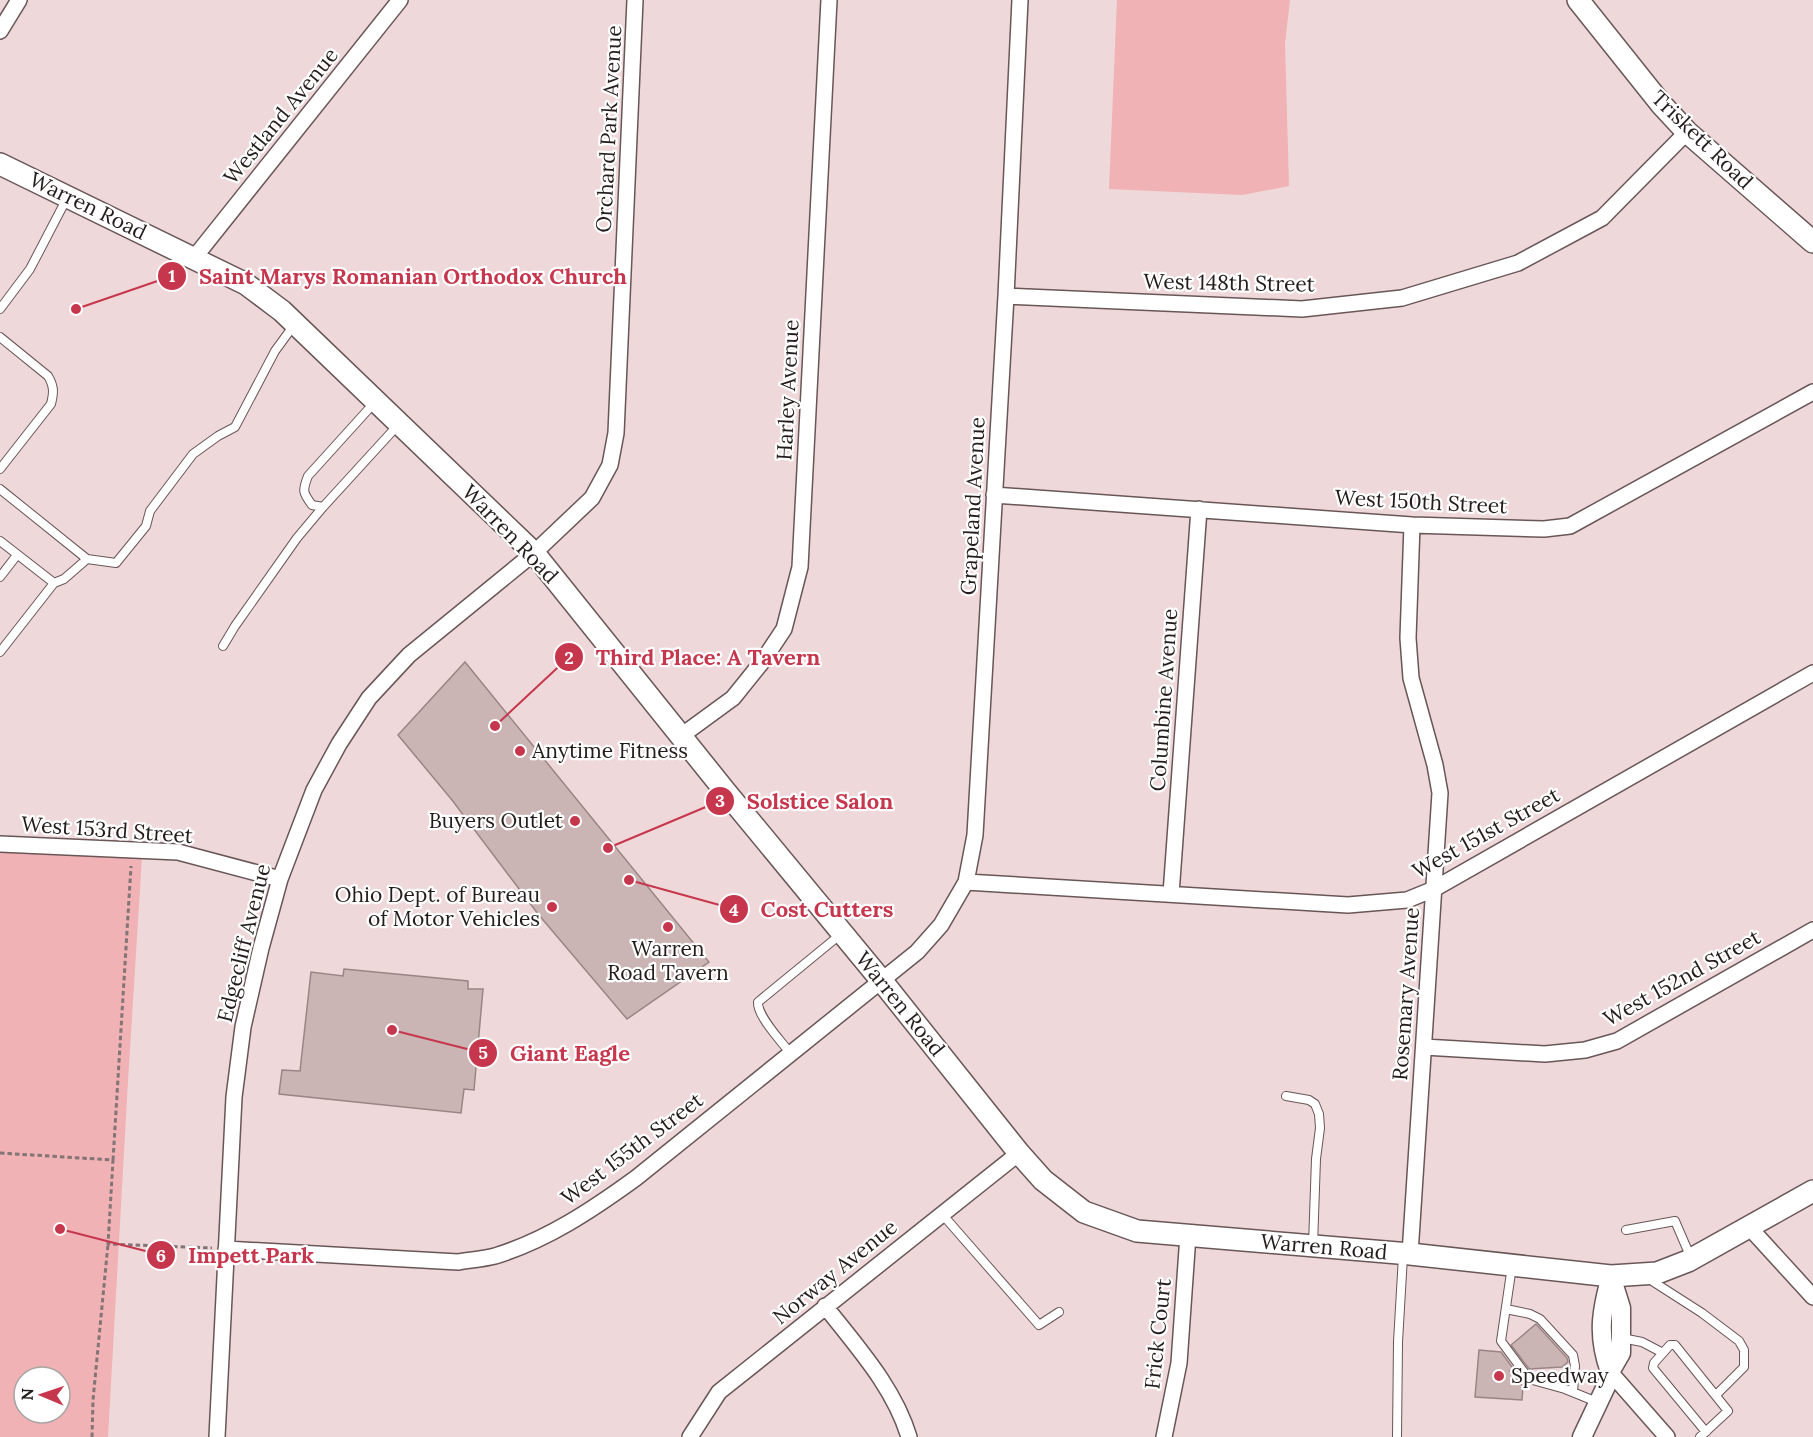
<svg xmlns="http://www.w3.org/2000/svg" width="1813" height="1437" viewBox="0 0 1813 1437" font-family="Lora,serif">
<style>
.green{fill:#f0b2b4;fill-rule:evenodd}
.building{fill:#cab4b4;stroke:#9a8585;stroke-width:1.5}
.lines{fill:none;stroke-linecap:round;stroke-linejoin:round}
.service-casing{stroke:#695656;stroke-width:10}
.minor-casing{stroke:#695656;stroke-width:18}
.tertiary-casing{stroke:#695656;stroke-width:21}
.secondary-casing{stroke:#695656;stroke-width:24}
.path{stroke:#837475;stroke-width:3;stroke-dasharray:4.5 3;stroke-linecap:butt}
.service{stroke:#fff;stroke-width:8}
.minor{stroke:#fff;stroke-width:15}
.tertiary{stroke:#fff;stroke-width:18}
.secondary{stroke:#fff;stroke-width:21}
.poi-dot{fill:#c6364c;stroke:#fff;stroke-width:2}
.labels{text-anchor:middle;stroke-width:4.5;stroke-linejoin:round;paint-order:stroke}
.street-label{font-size:21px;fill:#241c1c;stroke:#fff}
.poi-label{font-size:21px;fill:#241c1c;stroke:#fff;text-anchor:start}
.leader{fill:none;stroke:#c6364c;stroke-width:2}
.callout-dot{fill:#c6364c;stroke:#fff;stroke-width:2}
.mark-label{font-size:18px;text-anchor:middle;font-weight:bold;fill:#fff}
.callout-label{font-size:22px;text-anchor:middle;font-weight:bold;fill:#c6364c;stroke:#fff;stroke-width:4.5;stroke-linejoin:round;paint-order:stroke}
</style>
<rect width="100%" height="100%" fill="#efd8d9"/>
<!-- green -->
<path class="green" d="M1117 0H1290L1285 43 1289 186 1242 195 1109 189Z
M0 852 142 857 128 1081 108 1437H0ZM24 1377H60V1413H24Z"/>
<!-- building -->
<path class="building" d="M465 662 709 962 627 1019 538 914 452 800 398 735Z
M344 969 468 981V989H483L474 1090 464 1089 461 1113 279 1094 282 1070 300 1071 311 972 343 976Z
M1536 1324 1567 1358 1568 1362 1562 1367 1529 1369 1511 1345Z
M1479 1350 1501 1352 1515 1371H1510L1523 1386 1522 1400 1475 1397Z"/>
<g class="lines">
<!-- service casing -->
<g class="service-casing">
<path id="service" d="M0 309 30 269 67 198
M0 337 48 376C54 386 54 392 51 404L0 469
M375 402 308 476C302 491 303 493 312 505L323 507 398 425
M0 489 87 559 116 563 146 526 150 511 193 454 218 436 235 427 275 351 294 325
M0 541 54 583 64 579 87 559
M0 577 17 555
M223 646 235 626 297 538 323 507
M0 652 54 583
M790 1053C782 1042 757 1016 758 1002L841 934
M1286 1096 1309 1100 1315 1104 1319 1114 1320 1128 1316 1159 1313 1245
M942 1214 1039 1325 1059 1312
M1626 1230 1675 1221 1691 1258
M1512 1266 1501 1341 1529 1379 1565 1389 1597 1402
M1649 1279 1702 1313 1739 1341 1744 1350V1367L1716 1395
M1506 1309 1530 1314 1540 1319 1573 1355 1575 1366 1573 1392
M1622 1338 1642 1342 1663 1353
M1397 1437 1398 1342 1403 1256
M1700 1437 1728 1411 1675 1345H1670L1654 1363 1653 1368 1706 1432"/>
</g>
<!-- minor casing -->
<g class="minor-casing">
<path id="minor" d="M0 31 19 0
M194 258 400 0
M1006 296 1302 309 1402 298 1518 263 1602 218 1687 132
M994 495 1412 525 1544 529 1570 526 1813 392
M681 736 733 698 762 662 784 629 800 567 829 0
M0 844 178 852 280 879
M966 882 1348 905 1407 900 1434 889 1813 673
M1171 894 1199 509
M1424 1047 1545 1054 1585 1050 1617 1041 1813 930
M1749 1227 1813 1297
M226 1249 458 1262C470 1260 483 1259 495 1256 547 1240 592 1210 636 1178L917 952 941 925 966 882 975 835 1006 296 1020 0
M1410 1254 1440 793 1435 765 1411 678 1408 638 1412 525
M825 1306C857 1347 894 1387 909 1437
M1610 1372 1667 1437
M217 1437 234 1097 243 1027 261 948 280 879 314 790 339 744 369 698 409 655 534 553 592 498 610 465 616 433 635 0
M690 1437 719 1392 1019 1153
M1164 1437 1179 1363 1188 1235"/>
</g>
<!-- tertiary casing -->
<g class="tertiary-casing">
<path id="tertiary" d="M1610 1372C1597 1336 1601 1312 1611 1276
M1582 1437 1608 1382 1610 1372 1621 1353V1308L1611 1276"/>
</g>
<!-- secondary casing -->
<g class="secondary-casing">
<path id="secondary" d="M1578 0 1661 104 1687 132 1813 242
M0 164 246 284 282 311 534 553 725 791 881 980 1019 1153 1043 1180 1084 1212 1137 1231 1410 1254 1611 1276 1657 1273 1688 1261 1813 1191"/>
</g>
<!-- path -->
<path class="path" d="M0 1153 113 1160 108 1244 212 1248
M113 1160 131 866
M92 1437 93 1400 108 1244"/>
<!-- service -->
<use href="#service" class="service"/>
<!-- minor -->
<use href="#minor" class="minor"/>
<!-- tertiary -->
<use href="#tertiary" class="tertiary"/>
<!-- secondary -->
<use href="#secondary" class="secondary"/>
</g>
<!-- markers -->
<g class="poi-dot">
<circle cx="520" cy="751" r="6"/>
<circle cx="575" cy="821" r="6"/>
<circle cx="552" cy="907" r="6"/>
<circle cx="668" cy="927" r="6"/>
<circle cx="1499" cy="1376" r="6"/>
</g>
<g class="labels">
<!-- street labels -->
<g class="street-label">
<text transform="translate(281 116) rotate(-51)" y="7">Westland Avenue</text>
<text transform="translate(609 129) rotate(-87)" y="7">Orchard Park Avenue</text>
<text transform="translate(1702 140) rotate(44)" y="7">Triskett Road</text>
<text transform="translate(88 206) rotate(26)" y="7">Warren Road</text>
<text transform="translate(1229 283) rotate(1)" y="7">West 148th Street</text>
<text transform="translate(788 390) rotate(-87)" y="7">Harley Avenue</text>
<text transform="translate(1421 502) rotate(3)" y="7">West 150th Street</text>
<text transform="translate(973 506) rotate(-87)" y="7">Grapeland Avenue</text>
<text transform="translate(510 534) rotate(46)" y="7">Warren Road</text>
<text transform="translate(1164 700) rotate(-86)" y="7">Columbine Avenue</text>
<text transform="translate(107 830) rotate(4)" y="7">West 153rd Street</text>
<text transform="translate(1486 833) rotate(-29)" y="7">West 151st Street</text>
<text transform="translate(244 943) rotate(-76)" y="7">Edgecliff Avenue</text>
<text transform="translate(1682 978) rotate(-29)" y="7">West 152nd Street</text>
<text transform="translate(1406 994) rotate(-86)" y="7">Rosemary Avenue</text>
<text transform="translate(900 1004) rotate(51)" y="7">Warren Road</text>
<text transform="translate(632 1149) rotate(-37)" y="7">West 155th Street</text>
<text transform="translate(1324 1247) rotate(5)" y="7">Warren Road</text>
<text transform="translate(835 1272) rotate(-39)" y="7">Norway Avenue</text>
<text transform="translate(1158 1334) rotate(-84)" y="7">Frick Court</text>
</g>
<!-- poi labels -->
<g class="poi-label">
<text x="532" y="758">Anytime Fitness</text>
<text x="563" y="828" text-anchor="end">Buyers Outlet</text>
<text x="540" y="902" text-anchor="end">Ohio Dept. of Bureau<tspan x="540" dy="24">of Motor Vehicles</tspan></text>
<text x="668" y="956" text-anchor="middle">Warren<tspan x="668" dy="24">Road Tavern</tspan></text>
<text x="1511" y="1383">Speedway</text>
</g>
</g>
<!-- callouts -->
<path class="leader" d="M76 309L172 276M495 726L569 657M608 848L720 801M629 880L734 909M392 1030L483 1053M60 1229L161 1255"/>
<g class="callout-dot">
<circle cx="76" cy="309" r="6"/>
<circle cx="495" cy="726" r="6"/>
<circle cx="608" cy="848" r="6"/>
<circle cx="629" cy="880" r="6"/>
<circle cx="392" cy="1030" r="6"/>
<circle cx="60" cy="1229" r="6"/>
<circle cx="172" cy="276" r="15"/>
<circle cx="569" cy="657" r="15"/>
<circle cx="720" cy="801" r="15"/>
<circle cx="734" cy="909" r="15"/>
<circle cx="483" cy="1053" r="15"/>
<circle cx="161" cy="1255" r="15"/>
</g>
<g class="mark-label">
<text x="172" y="282">1</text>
<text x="569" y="664">2</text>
<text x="720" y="807">3</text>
<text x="734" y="916">4</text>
<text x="483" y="1059">5</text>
<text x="161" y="1262">6</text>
</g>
<g class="callout-label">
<text x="413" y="284">Saint Marys Romanian Orthodox Church</text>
<text x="708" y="665">Third Place: A Tavern</text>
<text x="820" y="809">Solstice Salon</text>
<text x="827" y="917">Cost Cutters</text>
<text x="570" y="1061">Giant Eagle</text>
<text x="251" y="1263">Impett Park</text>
</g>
<!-- north arrow -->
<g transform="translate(42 1395) rotate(272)"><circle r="28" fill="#ffffff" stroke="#a7a4a4" stroke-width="1.5"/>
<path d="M0-4.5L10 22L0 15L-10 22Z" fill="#c6364c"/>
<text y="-9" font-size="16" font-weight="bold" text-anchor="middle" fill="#241c1c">N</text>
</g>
</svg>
